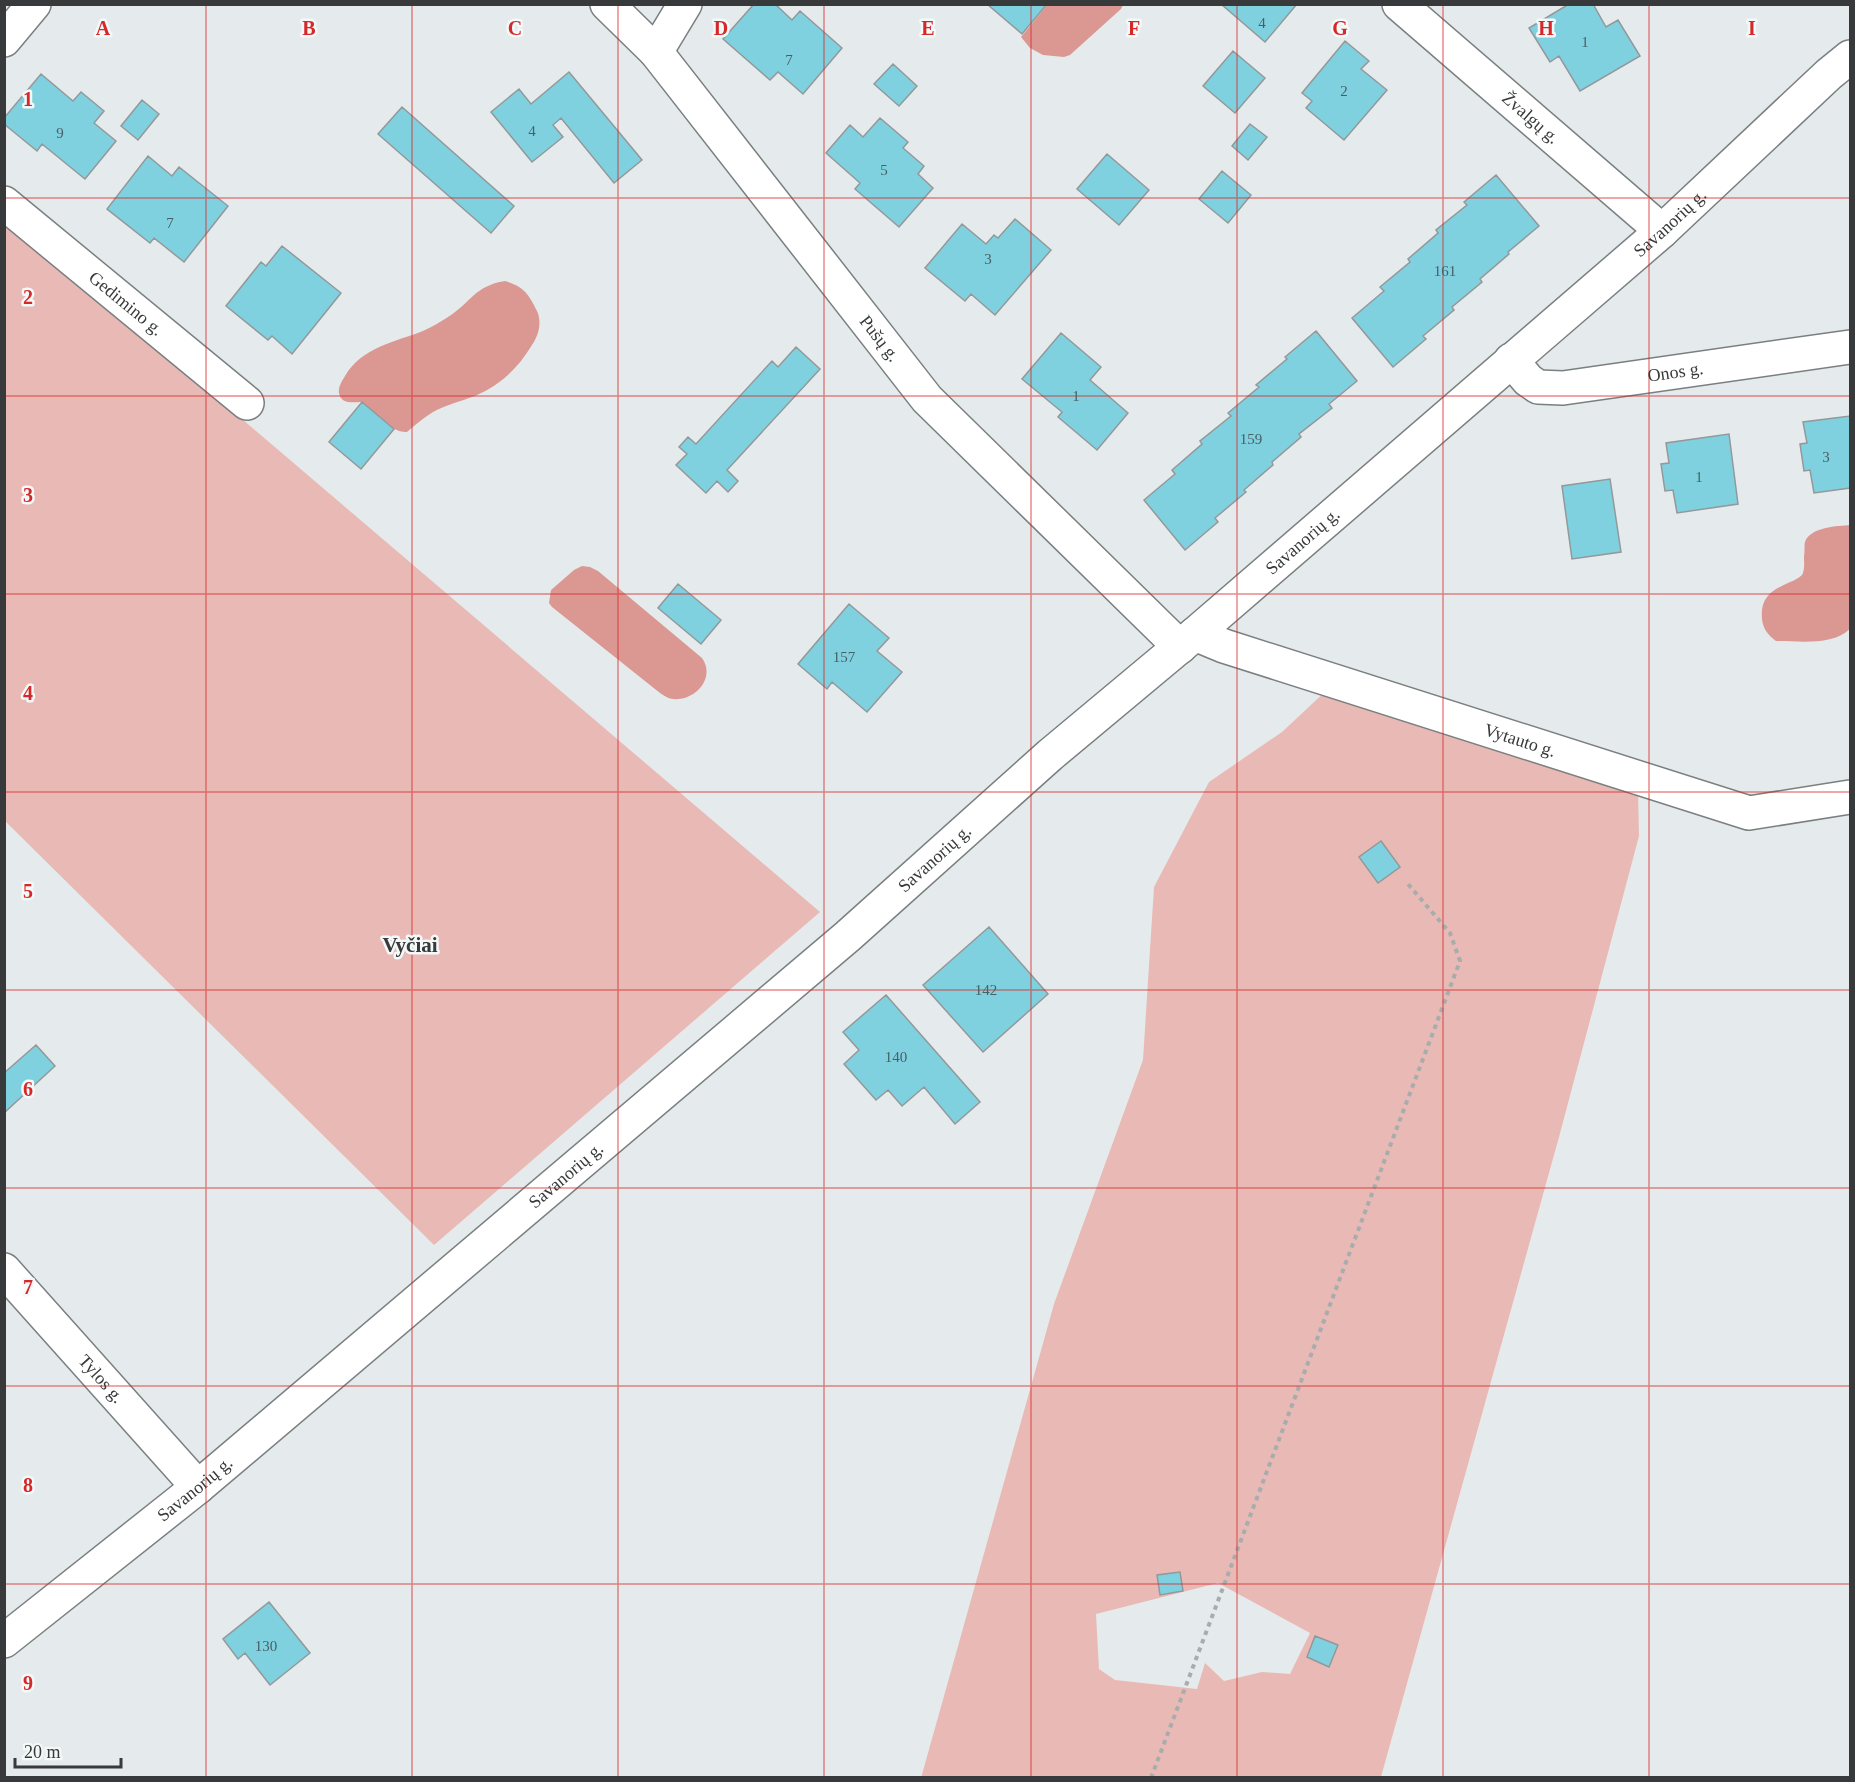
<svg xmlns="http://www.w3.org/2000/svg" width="1855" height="1782" viewBox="0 0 1855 1782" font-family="'Times New Roman',serif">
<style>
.green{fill:#e9b9b5;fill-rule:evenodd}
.water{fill:#db9893}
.building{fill:#80d1e0;stroke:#939899;stroke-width:1.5}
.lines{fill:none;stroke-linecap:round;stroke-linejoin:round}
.street-casing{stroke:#7a7f80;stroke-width:36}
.path{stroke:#a7acad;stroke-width:4;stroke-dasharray:4.5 4.5;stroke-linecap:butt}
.street{stroke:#fff;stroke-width:33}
.grid{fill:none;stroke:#d62828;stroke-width:1.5;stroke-opacity:0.55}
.labels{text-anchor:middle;stroke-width:5;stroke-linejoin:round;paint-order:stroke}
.number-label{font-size:15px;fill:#495f64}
.street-label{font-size:18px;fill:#37393a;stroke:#f3f8f9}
.quarter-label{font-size:21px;font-weight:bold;fill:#37393a;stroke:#f3f8f9}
.grid-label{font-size:20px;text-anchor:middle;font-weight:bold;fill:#d62828;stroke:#f3f8f9;stroke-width:5;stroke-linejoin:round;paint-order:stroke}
</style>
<rect width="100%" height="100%" fill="#e5ebec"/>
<!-- green -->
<path class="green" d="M4 216 820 912 434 1245 5 821Z
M1328 689 1638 791 1639 836 1559 1137 1381 1777 921 1778 1054 1304 1143 1060 1154 887 1209 782 1282 732ZM1218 1583 1310 1633 1290 1674 1262 1672 1224 1681 1205 1663 1197 1689 1115 1680 1099 1669 1096 1614Z"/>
<!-- water -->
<path class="water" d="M1047 5V4L1123 5 1121 9 1070 55 1064 57 1043 55 1030 48 1021 37Z
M505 281C524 287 528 293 537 311 542 322 539 335 532 345 518 368 501 385 475 396 461 401 446 405 433 412 423 418 415 425 407 432 391 433 374 412 362 402 354 402 341 405 339 393 338 387 342 381 345 376 362 347 395 342 423 331 432 327 440 322 448 317 472 302 474 286 505 281Z
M1850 525V629C1832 646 1800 641 1776 641 1768 635 1763 629 1762 619 1760 597 1772 590 1790 582 1793 581 1799 578 1802 575 1805 570 1804 562 1804 556 1805 552 1804 546 1805 542 1810 527 1838 526 1850 525Z
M582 566 590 567 598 571 702 658C715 676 698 698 678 699 671 700 666 697 660 693L552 607 549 603 551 590 574 570Z"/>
<!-- building -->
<path class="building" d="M754 4H775L792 20 800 11 842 48 803 94 778 72 770 80 723 39Z
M987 4H1047L1022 34Z
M1221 4H1297L1265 42Z
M1569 4H1593L1606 27 1618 20 1640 56 1580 91 1559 56 1550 62 1529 28Z
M1345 41 1369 61 1361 69 1387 90 1344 140 1306 108 1312 101 1302 93Z
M1233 51 1265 78 1235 113 1203 86Z
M893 64 917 86 899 106 874 84Z
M569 72 642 160 614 183 561 118 553 125 563 137 532 162 491 112 519 89 531 104Z
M41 74 73 101 81 92 104 111 94 123 116 141 85 179 42 144 37 151 4 124V118Z
M142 100 159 114 138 140 121 126Z
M402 107 514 206 491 233 378 134Z
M880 118 908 142 903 148 924 166 918 174 933 188 899 227 855 189 860 183 826 153 850 125 863 137Z
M1250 124 1267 137 1248 160 1232 146Z
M1107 154 1149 190 1119 225 1077 189Z
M148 156 172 176 179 167 228 206 184 262 154 238 150 243 107 209Z
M1222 171 1251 195 1228 223 1199 199Z
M1496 175 1539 226 1508 252 1509 254 1480 279 1482 282 1452 307 1454 310 1423 336 1426 339 1393 367 1352 318 1384 291 1380 287 1410 262 1408 259 1438 233 1436 230 1467 205 1464 202Z
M1015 219 1051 250 995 315 971 294 965 301 925 268 962 224 986 244 994 235 998 238Z
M282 246 341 293 292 354 272 336 268 340 226 306 261 262 266 266Z
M1316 331 1357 381 1329 404 1332 408 1299 434 1301 437 1272 462 1273 465 1244 490 1246 492 1215 518 1218 522 1185 550 1144 500 1175 474 1172 470 1202 444 1200 441 1231 416 1228 413 1259 387 1256 385 1287 359 1285 357Z
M1061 333 1101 367 1090 380 1128 413 1097 450 1058 417 1062 412 1022 379Z
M796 347 820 369 727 470 738 481 728 492 717 481 706 493 676 465 687 454 679 447 688 437 696 444 772 361 778 367Z
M362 402 394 429 361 469 329 442Z
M1850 416V488L1814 493 1810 470 1804 471 1800 444 1807 443 1803 422Z
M1729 434 1738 504 1677 513 1673 490 1665 491 1661 464 1669 463 1666 443Z
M1610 479 1621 552 1572 559 1562 486Z
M678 584 721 620 701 644 658 608Z
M849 604 889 638 877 651 902 672 867 712 832 682 827 689 798 664Z
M1381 841 1400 867 1378 883 1359 857Z
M989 927 1048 994 983 1052 923 985Z
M886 995 980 1102 955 1124 924 1087 902 1106 888 1090 876 1100 844 1064 859 1050 843 1032Z
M36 1045 55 1066 4 1113V1073Z
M1180 1572 1183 1591 1160 1595 1157 1575Z
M269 1602 310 1653 270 1685 245 1653 238 1659 223 1639Z
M1315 1636 1338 1645 1329 1667 1307 1657Z"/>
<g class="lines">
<!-- street casing -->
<g class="street-casing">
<g id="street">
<path id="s1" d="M607 4 656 52 927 399 1180 647"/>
<path id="s2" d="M1399 4 1662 231"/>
<path d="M4 40 34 4"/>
<path d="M656 52 685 4"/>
<path id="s3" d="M4 203 247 403"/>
<path id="s4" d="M1511 360 1528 380 1538 387 1563 388 1850 347"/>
<path id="s5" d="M1195 634 1224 646 1749 813 1850 797"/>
<path id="s6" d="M4 1270 198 1487"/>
<path id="s7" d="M4 1641 198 1487 848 936 1050 755 1195 634 1662 231 1829 74 1850 57"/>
</g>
</g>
<!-- path -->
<path class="path" d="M1151 1778 1460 961 1450 933 1408 884"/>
<!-- street -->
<use href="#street" class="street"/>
</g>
<!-- grid -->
<path class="grid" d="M206 4V1778M412 4V1778M618 4V1778M824 4V1778M1031 4V1778M1237 4V1778M1443 4V1778M1649 4V1778M4 198H1850M4 396H1850M4 594H1850M4 792H1850M4 990H1850M4 1188H1850M4 1386H1850M4 1584H1850"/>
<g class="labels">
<!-- number labels -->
<g class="number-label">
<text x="1262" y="28">4</text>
<text x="1585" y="47">1</text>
<text x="789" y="65">7</text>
<text x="1344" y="96">2</text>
<text x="532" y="136">4</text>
<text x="60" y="138">9</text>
<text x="884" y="175">5</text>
<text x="170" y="228">7</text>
<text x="988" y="264">3</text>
<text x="1445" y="276">161</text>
<text x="1076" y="401">1</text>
<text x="1251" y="444">159</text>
<text x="1826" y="462">3</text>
<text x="1699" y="482">1</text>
<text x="844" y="662">157</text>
<text x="986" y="995">142</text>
<text x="896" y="1062">140</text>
<text x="266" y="1651">130</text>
</g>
<!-- street labels -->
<g class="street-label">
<text dy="6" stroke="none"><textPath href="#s2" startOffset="174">Žvalgų g.</textPath></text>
<text dy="6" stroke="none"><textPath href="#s7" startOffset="2188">Savanorių g.</textPath></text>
<text dy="6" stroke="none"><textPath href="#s3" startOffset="158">Gedimino g.</textPath></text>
<text dy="6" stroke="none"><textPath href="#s1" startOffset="432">Pušų g.</textPath></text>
<text dy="6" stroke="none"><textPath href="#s4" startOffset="177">Onos g.</textPath></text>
<text dy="6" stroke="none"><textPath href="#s7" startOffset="1702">Savanorių g.</textPath></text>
<text dy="6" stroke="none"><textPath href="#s5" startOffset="342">Vytauto g.</textPath></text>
<text dy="6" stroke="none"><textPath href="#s7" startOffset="1216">Savanorių g.</textPath></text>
<text dy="6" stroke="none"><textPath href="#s7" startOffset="730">Savanorių g.</textPath></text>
<text dy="6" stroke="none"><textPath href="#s6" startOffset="146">Tylos g.</textPath></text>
<text dy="6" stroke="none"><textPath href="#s7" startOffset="244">Savanorių g.</textPath></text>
</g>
<!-- quarter labels -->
<g class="quarter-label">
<text x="410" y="952">Vyčiai</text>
</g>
</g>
<g class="grid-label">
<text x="103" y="35">A</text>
<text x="309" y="35">B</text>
<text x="515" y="35">C</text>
<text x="721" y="35">D</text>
<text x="928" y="35">E</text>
<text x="1134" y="35">F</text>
<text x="1340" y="35">G</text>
<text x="1546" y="35">H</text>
<text x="1752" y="35">I</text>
<text x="28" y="106">1</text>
<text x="28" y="304">2</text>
<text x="28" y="502">3</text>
<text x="28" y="700">4</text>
<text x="28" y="898">5</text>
<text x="28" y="1096">6</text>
<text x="28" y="1294">7</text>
<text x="28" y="1492">8</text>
<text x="28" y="1690">9</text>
</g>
<!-- border -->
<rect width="1855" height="1782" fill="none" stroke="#37393a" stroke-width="12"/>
<!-- scale -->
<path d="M15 1758v9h106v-9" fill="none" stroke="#37393a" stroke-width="3"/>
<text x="24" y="1758" font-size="18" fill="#37393a" stroke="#f3f8f9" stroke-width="4.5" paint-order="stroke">20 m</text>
</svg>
